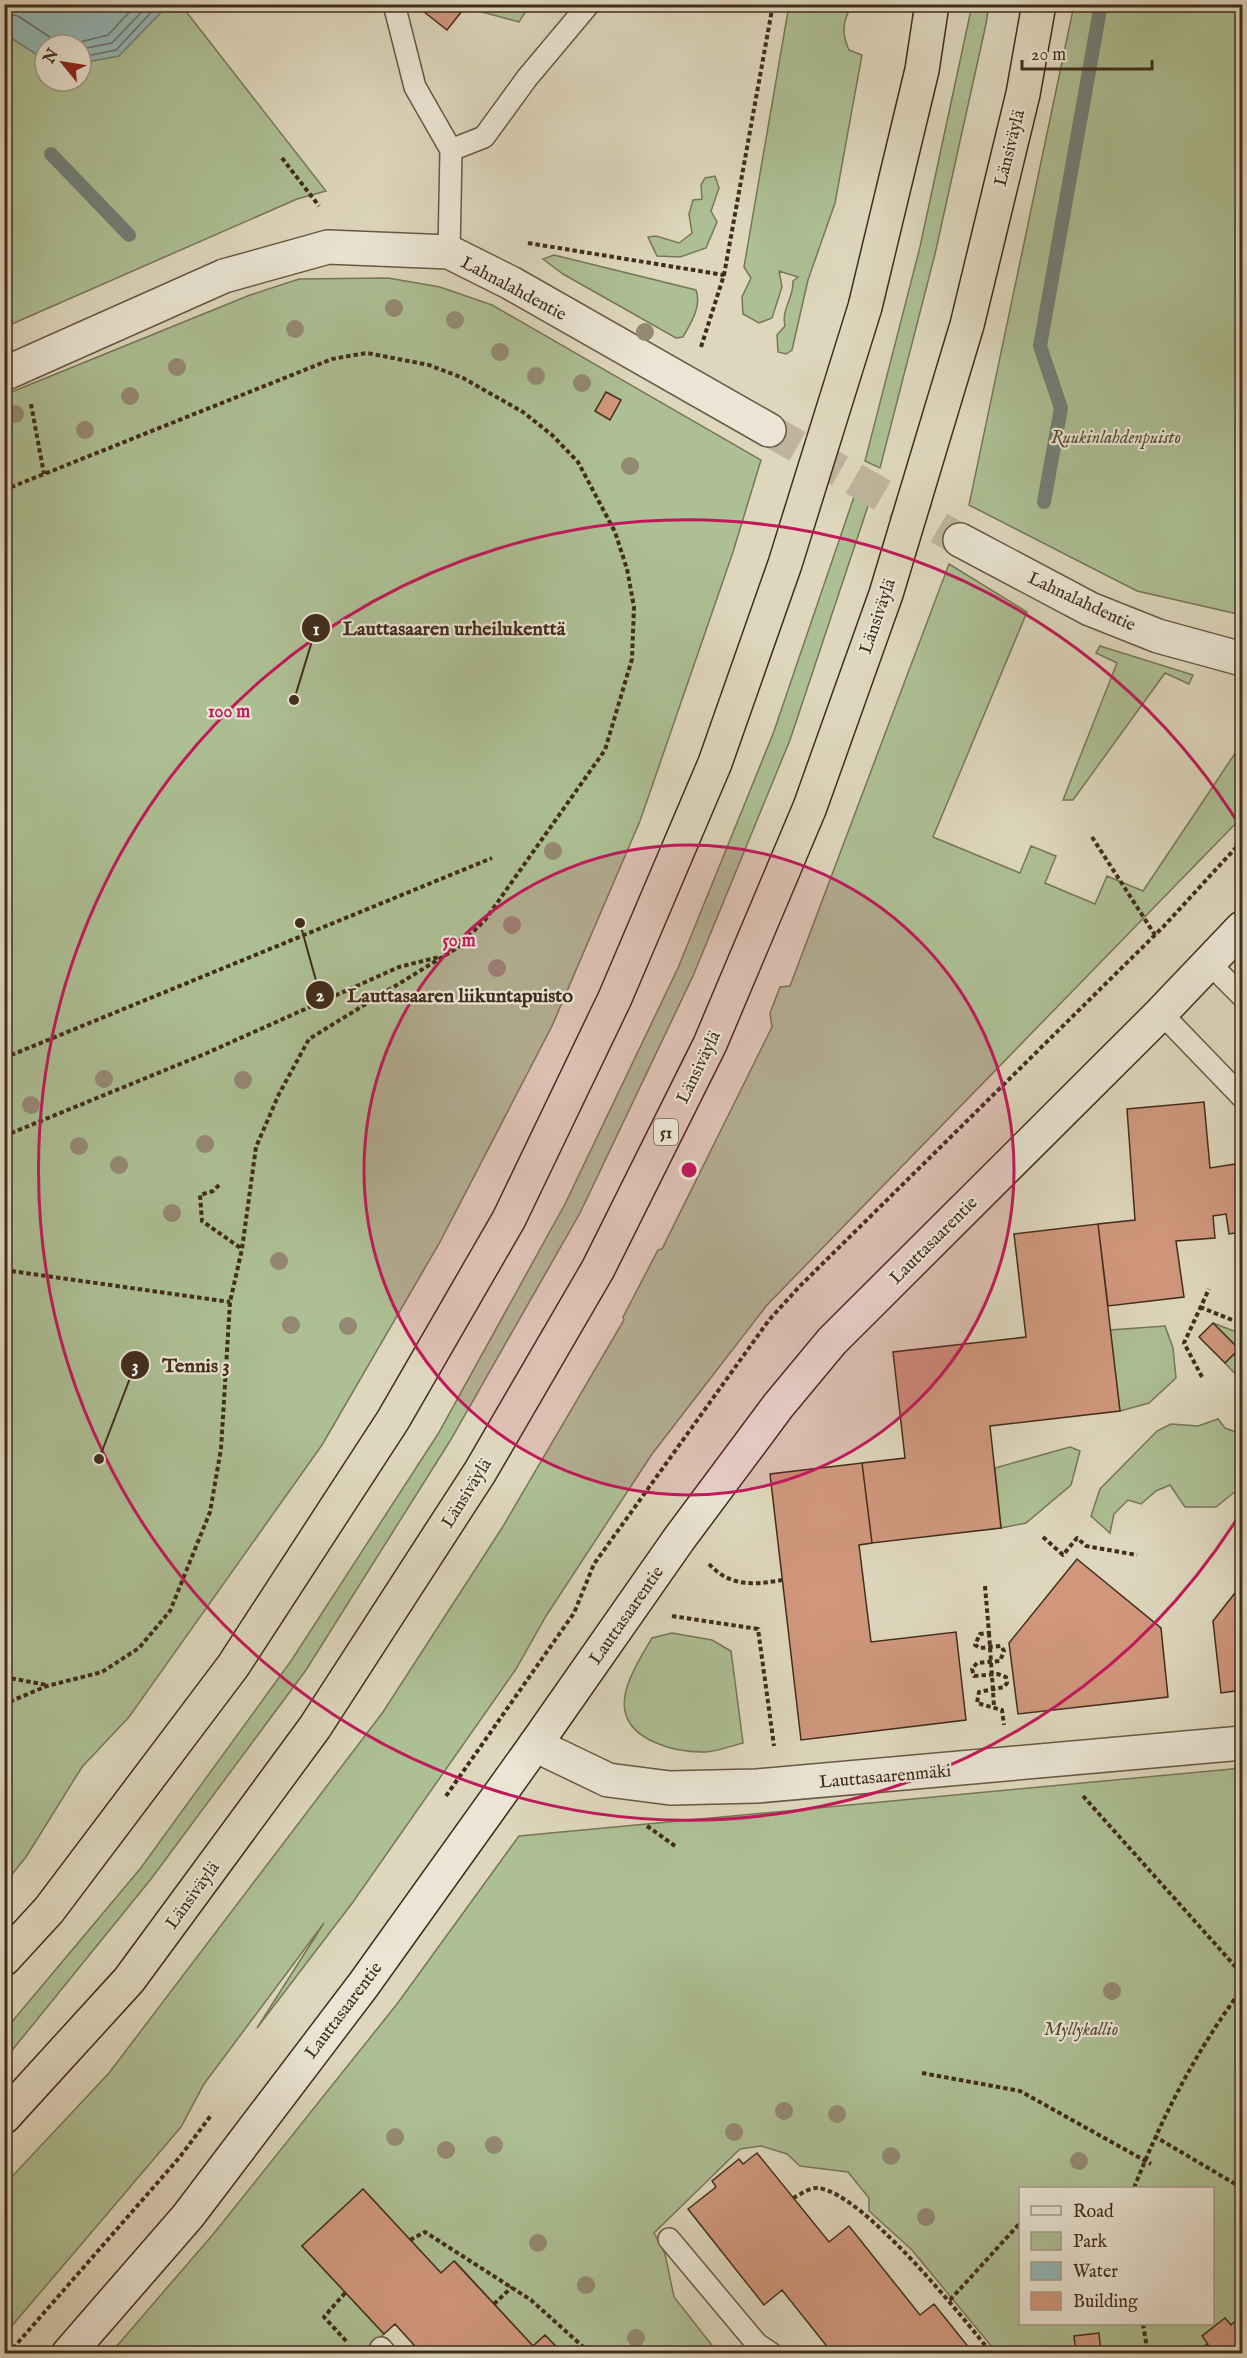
<svg xmlns="http://www.w3.org/2000/svg" width="1247" height="2358" viewBox="0 0 1247 2358" font-family="'IM FELL English',serif">
<style>
.green{fill:#adbf94;stroke:#777658;stroke-width:1.5;fill-rule:evenodd}
.water{fill:#94b8b6;stroke:#738078;stroke-width:1.5}
.lines{fill:none;stroke-linecap:round;stroke-linejoin:round}
.shore{stroke:#6a7269;stroke-width:1.5}
.stream{stroke:#738078;stroke-width:14}
.building{fill:#d0977d;stroke:#412d1c;stroke-width:1.5}
.minor-tunnel{stroke:#bfb59d;stroke-width:33;stroke-dasharray:33 16;stroke-linecap:butt}
.service-casing{stroke:#685844;stroke-width:24}
.minor-casing{stroke:#685844;stroke-width:36}
.secondary-casing{stroke:#412d1c;stroke-width:36}
.motorway-casing{stroke:#412d1c;stroke-width:36}
.path{stroke:#412d1c;stroke-width:4;stroke-dasharray:4.5 3;stroke-linecap:butt}
.service{stroke:#eae5d4;stroke-width:21}
.minor{stroke:#eae5d4;stroke-width:33}
.secondary{stroke:#eae5d4;stroke-width:33}
.motorway{stroke:#ded7bd;stroke-width:33}
.tree{fill:#948972}
.ring{fill:none;stroke:#c2185b;stroke-width:3}
.labels{text-anchor:middle;stroke-width:4.5;stroke-linejoin:round;paint-order:stroke}
.shield{fill:#eae5d4;stroke:#746453;stroke-width:1.5}
.shield-label{font-size:16px;font-weight:bold;fill:#412d1c}
.street-label{font-size:18px;fill:#412d1c;stroke:#eae5d4}
.park-label{font-size:18px;font-style:italic;fill:#574a34;stroke:#eae5d4}
.centre{fill:#c2185b;stroke:#eae5d4;stroke-width:3}
.ring-label{font-size:18px;text-anchor:middle;font-weight:bold;fill:#c2185b;stroke:#eae5d4;stroke-width:4.5;stroke-linejoin:round;paint-order:stroke}
.leader{fill:none;stroke:#412d1c;stroke-width:2}
.callout-dot{fill:#412d1c;stroke:#eae5d4;stroke-width:2}
.mark-label{font-size:18px;text-anchor:middle;font-weight:bold;fill:#fff}
.callout-label{font-size:20px;text-anchor:middle;font-weight:bold;fill:#412d1c;stroke:#eae5d4;stroke-width:4.5;stroke-linejoin:round;paint-order:stroke}
</style>
<rect width="100%" height="100%" fill="#ded7bd"/>
<filter id="stains"><feTurbulence type="fractalNoise" baseFrequency=".00333" numOctaves="4"/><feColorMatrix values="0 0 0 0 .2 0 0 0 0 .09 0 0 0 0 .02 0 0 0 .5 -.17"/></filter>
<radialGradient id="worn" r=".72"><stop offset=".6" stop-color="#630" stop-opacity="0"/><stop offset="1" stop-color="#630" stop-opacity=".3"/></radialGradient>
<!-- green -->
<path class="green" d="M4 5H181L326 191 297 199 5 327ZM45 45H81V81H45Z
M474 5H530L519 22 482 12Z
M789 5H852C843 20 841 33 849 50L862 55 835 203 808 280 792 350 786 354 778 352 777 335 785 326C781 309 794 298 793 281L798 277 779 271 782 287 772 318 759 323 743 314 742 297 751 278 744 267Z
M972 5H989L986 24 935 254 880 468 865 461 920 247Z
M1074 5H1242V615L1137 591 969 505Z
M715 176 719 188 711 211 717 222 706 248 680 257 657 256 648 237 656 236 679 243 692 233 689 214 693 200 702 199 701 185 705 178Z
M554 255 696 290C702 306 691 323 683 337L676 338 563 274 543 259Z
M388 278 440 287 492 305 761 460 733 552 640 821 552 1026 440 1242 322 1445 129 1717 82 1767 26 1857 5 1883 4 395 250 295 299 279Z
M857 488 872 494 790 740 693 976 580 1213 450 1441 306 1670 151 1879 5 2059V2030L140 1869 291 1661 438 1434 565 1204 678 968 773 734Z
M949 564 1027 612 933 837 1020 873 1031 846 1056 856 1045 883 1095 904 1107 876 1143 891 1242 743V817L767 1305 652 1454 546 1616 516 1669 353 1902 257 2028 324 1923 204 2084 181 2127 5 2334V2184L109 2073 383 1712 502 1528 624 1320 623 1317 658 1250 662 1249 772 1027 770 1013 780 987 790 986Z
M1100 646 1193 675 1189 684 1165 673 1073 800H1063L1117 663 1096 653Z
M1213 1323 1242 1334V1381L1225 1363 1239 1349Z
M1165 1326 1173 1348 1176 1378 1149 1403 1120 1411 1110 1330Z
M1218 1419 1225 1428 1242 1434V1486L1216 1507H1185L1170 1485 1156 1491 1141 1504 1128 1500 1114 1514 1110 1533 1091 1516 1100 1489 1157 1431 1171 1424 1198 1426Z
M1070 1447 1080 1451 1071 1485 1026 1523 1001 1528 995 1468Z
M672 1633 712 1640 731 1651 743 1743C730 1746 714 1753 702 1752 675 1752 631 1741 625 1711 620 1688 641 1657 652 1638Z
M1242 1768V2316L1195 2353H997L912 2250 869 2211V2198L848 2172 800 2166 787 2154 761 2146 740 2149 654 2233 665 2254 674 2297 718 2353H563L545 2335 533 2346 455 2261 441 2273 363 2189 302 2246 384 2334 363 2353 110 2354 215 2232 397 2004 519 1836ZM1020 2188H1212V2324H1020Z"/>
<!-- water -->
<path class="water" d="M4 5 5 4 168 5 119 56 81 63V45H45V60L5 34Z"/>
<g class="lines">
<!-- shore -->
<path class="shore" d="M4 13 18 16 62 45
M68 45 108 35 137 4
M81 49 112 43 149 4
M81 57 116 50 159 4"/>
<!-- stream -->
<path class="stream" d="M51 154 129 235
M1044 502 1061 408 1040 346 1101 4"/>
</g>
<!-- building -->
<path class="building" d="M414 4H454L462 11 447 30Z
M606 392 621 400 610 420 595 411Z
M1204 1102 1210 1168 1242 1163V1232L1229 1234 1226 1214 1213 1216 1215 1238 1176 1241 1184 1297 1108 1306 1098 1224 1135 1220 1127 1109Z
M1098 1224 1120 1411 990 1426 1001 1528 872 1543 862 1463 905 1458 893 1352 1026 1337 1014 1234Z
M1213 1323 1239 1349 1225 1363 1199 1337Z
M862 1463 872 1543 859 1545 871 1642 956 1632 966 1720 801 1740 770 1474Z
M1077 1559 1161 1628 1168 1697 1018 1714 1009 1643Z
M1242 1584V1690L1221 1693 1213 1621Z
M757 2153 829 2242 849 2226 920 2315 934 2304 974 2354H833L782 2290 764 2305 688 2209 716 2187 712 2181 739 2159 743 2164Z
M363 2189 441 2273 454 2261 533 2346 545 2335 563 2354H422L395 2324 384 2334 302 2246Z
M1242 2316V2354H1195L1208 2344 1202 2336 1225 2318 1231 2325Z
M1099 2333 1101 2354H1076L1074 2336Z"/>
<g class="lines">
<!-- minor-tunnel -->
<path class="minor-tunnel" d="M769 430 960 540"/>
<!-- service casing -->
<g class="service-casing">
<path id="service" d="M394 4 415 87 451 150 449 252
M451 150 484 137 527 78 589 4
M1210 964 1242 996
M1161 1013 1242 1097
M669 2239 757 2344 772 2354
M381 2348 386 2354"/>
</g>
<!-- minor casing -->
<g class="minor-casing">
<path id="minor" d="M4 374 224 276 328 247 449 252 511 283 769 430
M960 540 1090 609 1158 636 1242 659
M535 1745 608 1780 670 1788 757 1786 1242 1743"/>
</g>
<!-- secondary casing -->
<g class="secondary-casing">
<path id="secondary" d="M68 2354 188 2216 364 1984 535 1745 679 1539 778 1406 832 1341 1161 1013 1242 928"/>
</g>
<!-- motorway casing -->
<g class="motorway-casing">
<path id="motorway" d="M4 1959 49 1910 233 1666 393 1420 509 1219 615 998 715 763 785 564 865 307 922 70 932 4
M4 2117 129 1980 315 1727 480 1472 598 1269 710 1044 810 807 886 594 967 325 1023 94 1039 4"/>
</g>
<!-- path -->
<path class="path" d="M282 158 319 206
M528 243 724 275
M701 347 724 275 773 4
M31 404 44 474
M4 490 332 359 367 353 429 365 463 378 523 412 552 435 578 462 615 532 627 569 634 607 632 659 605 750 485 920 457 948 309 1039 279 1094 256 1147 242 1249 230 1302 221 1449 210 1512 170 1611 139 1648 102 1672 47 1686 4 1704
M1092 837 1155 935
M4 1058 492 858
M4 1136 207 1053 399 967 439 957
M219 1185 213 1191 200 1195 202 1221 242 1249
M4 1270 230 1302
M1200 1307 1242 1324
M1202 1377 1184 1343 1209 1289
M1043 1537 1063 1555 1077 1538 1086 1546 1137 1555
M709 1564C730 1587 754 1585 782 1580
M985 1586 989 1633 980 1634 975 1645 980 1648 1001 1646 1004 1651 1000 1661 977 1663 972 1669 974 1676 998 1674 1006 1677 1007 1683 1004 1687 979 1692 977 1703 1002 1710 1004 1725
M672 1616 758 1629 774 1746
M989 1633 994 1706
M4 1677 47 1685
M446 1796 574 1613 594 1564 769 1320 799 1287 1164 926 1242 841
M1083 1796 1242 1974
M647 1826 675 1846
M922 2073 1020 2091 1151 2164
M1154 2136 1242 2188
M1134 2188C1162 2117 1196 2051 1242 1989
M793 2198C800 2195 810 2187 818 2188 863 2193 962 2316 992 2354
M410 2240 425 2232 531 2300 591 2354
M345 2293 324 2317 347 2342
M950 2300 1020 2223
M494 2304 512 2287
M1143 2324 1148 2354
M8 2354 179 2158 212 2114"/>
<!-- service -->
<use href="#service" class="service"/>
<!-- minor -->
<use href="#minor" class="minor"/>
<!-- secondary -->
<use href="#secondary" class="secondary"/>
<!-- motorway -->
<use href="#motorway" class="motorway"/>
</g>
<!-- trees -->
<g class="tree">
<circle cx="394" cy="308" r="9"/>
<circle cx="455" cy="320" r="9"/>
<circle cx="295" cy="329" r="9"/>
<circle cx="645" cy="332" r="9"/>
<circle cx="500" cy="352" r="9"/>
<circle cx="177" cy="367" r="9"/>
<circle cx="536" cy="376" r="9"/>
<circle cx="582" cy="383" r="9"/>
<circle cx="130" cy="396" r="9"/>
<circle cx="15" cy="414" r="9"/>
<circle cx="85" cy="430" r="9"/>
<circle cx="630" cy="466" r="9"/>
<circle cx="553" cy="851" r="9"/>
<circle cx="512" cy="925" r="9"/>
<circle cx="497" cy="968" r="9"/>
<circle cx="104" cy="1079" r="9"/>
<circle cx="243" cy="1080" r="9"/>
<circle cx="31" cy="1105" r="9"/>
<circle cx="205" cy="1144" r="9"/>
<circle cx="79" cy="1146" r="9"/>
<circle cx="119" cy="1165" r="9"/>
<circle cx="172" cy="1213" r="9"/>
<circle cx="279" cy="1261" r="9"/>
<circle cx="291" cy="1325" r="9"/>
<circle cx="348" cy="1326" r="9"/>
<circle cx="1112" cy="1991" r="9"/>
<circle cx="784" cy="2111" r="9"/>
<circle cx="837" cy="2114" r="9"/>
<circle cx="734" cy="2132" r="9"/>
<circle cx="395" cy="2137" r="9"/>
<circle cx="494" cy="2145" r="9"/>
<circle cx="446" cy="2150" r="9"/>
<circle cx="891" cy="2156" r="9"/>
<circle cx="1079" cy="2161" r="9"/>
<circle cx="926" cy="2217" r="9"/>
<circle cx="538" cy="2243" r="9"/>
<circle cx="586" cy="2285" r="9"/>
<circle cx="636" cy="2338" r="9"/>
</g>
<!-- distance rings -->
<circle cx="689" cy="1170" r="325" fill="#c2185b" fill-opacity=".12"/>
<g class="ring">
<circle cx="689" cy="1170" r="325"/>
<path d="M1240 1514A650 650 0 1 1 1240 826"/>
</g>
<g class="labels">
<!-- shield labels -->
<rect class="shield" x="654" y="1119" width="24" height="26" rx="4.5"/>
<g class="shield-label">
<text x="666" y="1138">51</text>
</g>
<!-- street labels -->
<g class="street-label">
<text transform="translate(1009 148) rotate(-76)" y="6">Länsiväylä</text>
<text transform="translate(514 288) rotate(28)" y="6">Lahnalahdentie</text>
<text transform="translate(1082 601) rotate(25)" y="6">Lahnalahdentie</text>
<text transform="translate(877 616) rotate(-71)" y="6">Länsiväylä</text>
<text transform="translate(698 1067) rotate(-64)" y="6">Länsiväylä</text>
<text transform="translate(933 1240) rotate(-45)" y="6">Lauttasaarentie</text>
<text transform="translate(466 1493) rotate(-58)" y="6">Länsiväylä</text>
<text transform="translate(626 1615) rotate(-55)" y="6">Lauttasaarentie</text>
<text transform="translate(885 1776) rotate(-5)" y="6">Lauttasaarenmäki</text>
<text transform="translate(192 1895) rotate(-54)" y="6">Länsiväylä</text>
<text transform="translate(343 2010) rotate(-53)" y="6">Lauttasaarentie</text>
</g>
<!-- park labels -->
<g class="park-label">
<text x="1116" y="443">Ruukinlahdenpuisto</text>
<text x="1081" y="2035">Myllykallio</text>
</g>
</g>
<circle cx="689" cy="1170" r="9" class="centre"/>
<g class="ring-label">
<text x="229" y="717">100 m</text>
<text x="459" y="946">50 m</text>
</g>
<!-- callouts -->
<path class="leader" d="M294 700L316 628M300 923L320 995M99 1459L135 1365"/>
<g class="callout-dot">
<circle cx="294" cy="700" r="6"/>
<circle cx="300" cy="923" r="6"/>
<circle cx="99" cy="1459" r="6"/>
<circle cx="316" cy="628" r="15"/>
<circle cx="320" cy="995" r="15"/>
<circle cx="135" cy="1365" r="15"/>
</g>
<g class="mark-label">
<text x="316" y="635">1</text>
<text x="320" y="1001">2</text>
<text x="135" y="1372">3</text>
</g>
<g class="callout-label">
<text x="454" y="635">Lauttasaaren urheilukenttä</text>
<text x="460" y="1002">Lauttasaaren liikuntapuisto</text>
<text x="196" y="1372">Tennis 3</text>
</g>
<!-- margin -->
<rect width="1247" height="2358" fill="none" stroke="#ded7bd" stroke-width="24"/>
<rect x="6" y="6" width="1235" height="2346" fill="none" stroke="#412d1c" stroke-width="3"/>
<rect x="12" y="12" width="1223" height="2334" fill="none" stroke="#412d1c" stroke-width="1.5"/>
<!-- legend -->
<rect x="1019" y="2187" width="195" height="138" fill="#eae5d4" stroke="#a69b8a" stroke-width="1.5"/>
<rect x="1031" y="2206" width="30" height="9" fill="#eae5d4" stroke="#a69b8a" stroke-width="1.5"/>
<text x="1073" y="2217" font-size="18" fill="#412d1c">Road</text>
<rect x="1031" y="2232" width="30" height="18" fill="#adbf94" stroke="#a69b8a" stroke-width="1.5"/>
<text x="1073" y="2247" font-size="18" fill="#412d1c">Park</text>
<rect x="1031" y="2262" width="30" height="18" fill="#94b8b6" stroke="#a69b8a" stroke-width="1.5"/>
<text x="1073" y="2277" font-size="18" fill="#412d1c">Water</text>
<rect x="1031" y="2292" width="30" height="18" fill="#d0977d" stroke="#a69b8a" stroke-width="1.5"/>
<text x="1073" y="2307" font-size="18" fill="#412d1c">Building</text>
<!-- north arrow -->
<g transform="translate(63 63) rotate(300)"><circle r="28" fill="#eae5d4" stroke="#a69b8a" stroke-width="1.5"/>
<path d="M0-4.5L10 22L0 15L-10 22Z" fill="#8f2418"/>
<text y="-9" font-size="16" font-weight="bold" text-anchor="middle" fill="#412d1c">N</text>
</g>
<!-- scale -->
<path d="M1022 60v9h130v-9" fill="none" stroke="#412d1c" stroke-width="3"/>
<text x="1031" y="60" font-size="18" fill="#412d1c" stroke="#eae5d4" stroke-width="4.5" paint-order="stroke">20 m</text>
<rect width="100%" height="100%" filter="url(#stains)"/>
<rect width="100%" height="100%" fill="url(#worn)"/>
</svg>
